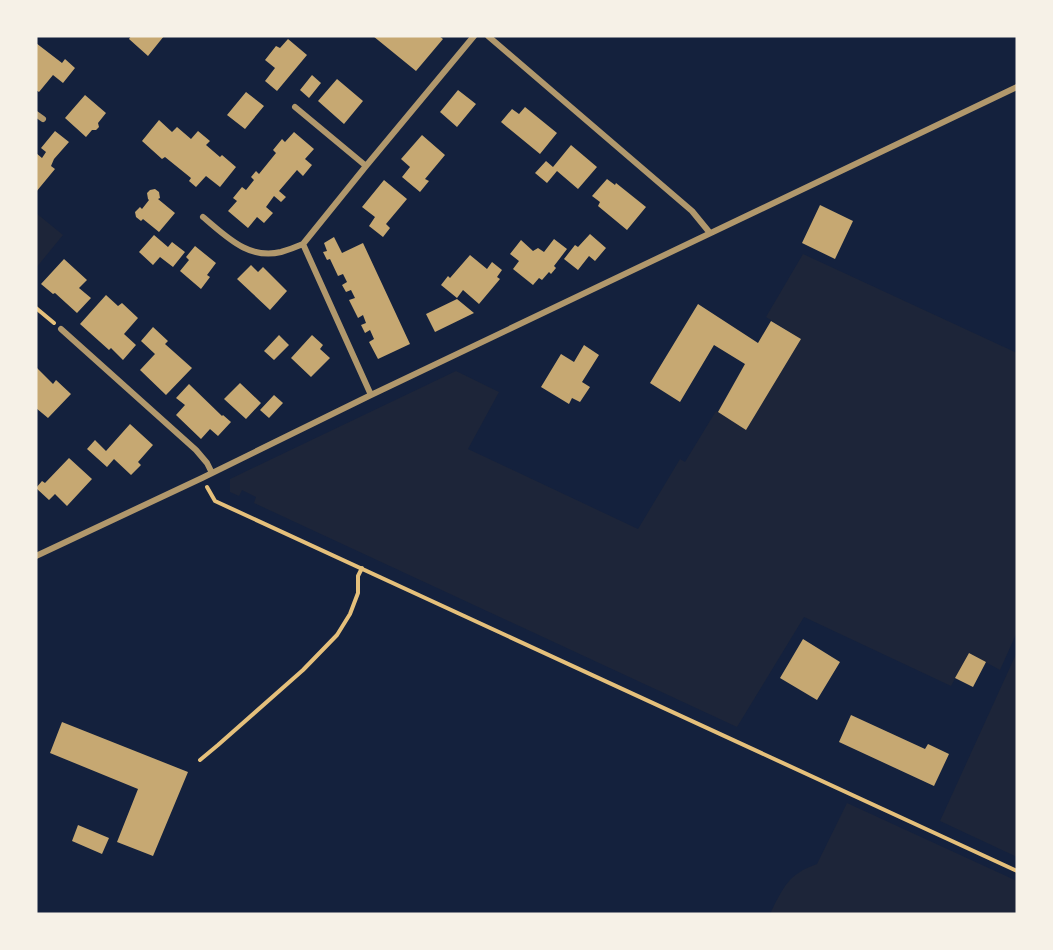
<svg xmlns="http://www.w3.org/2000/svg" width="1053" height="950" viewBox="0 0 1053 950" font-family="'Noto Sans',sans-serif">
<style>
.green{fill:#1d2539}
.building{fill:#c6a872}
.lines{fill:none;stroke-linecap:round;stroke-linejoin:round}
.path{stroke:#e5c07b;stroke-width:4}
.minor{stroke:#b1986c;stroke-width:6}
</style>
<rect width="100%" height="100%" fill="#14213d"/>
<!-- green -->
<path class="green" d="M36 213 63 235 36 268Z
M803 254 1017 353V632L1000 670 969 653 951 686 804 617 737 727 254 503 256 497 242 490 239 496 230 492V479L456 371 499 392 468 449 638 529 680 459 685 462 716 411 746 429 801 339 766 317Z
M1017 652V857L940 821Z
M847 803 1017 881V914H770C783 888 788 874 817 864Z"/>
<!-- building -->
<path class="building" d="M131 36H164L148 56 129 39Z
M373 36H439L443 39 416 71Z
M288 39 307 55 277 91 265 81 275 68 265 60 276 46 280 48Z
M36 43 62 63 65 59 75 68 63 83 53 75 39 92 36 90Z
M312 75 321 83 309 98 300 90Z
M337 79 363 101 344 124 318 101Z
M458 90 476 104 457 127 440 112Z
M246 92 264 106 245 129 227 115Z
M85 95 106 113 98 123 99 127 96 130H92L86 137 65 118Z
M525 107 557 133 540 154 501 122 512 109 519 114Z
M159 120 172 132 177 127 191 139 198 131 210 141 206 145 220 157 222 155 236 167 220 187 206 176 196 187 189 181 191 178 165 157 162 159 142 141Z
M55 131 69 142 54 159 51 166 55 169 36 192V153L42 158 46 152 41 148Z
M294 132 314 149 305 159 312 165 303 176 297 170 279 191 286 197 281 202 274 196 266 207 273 213 264 223 257 217 248 228 228 211 237 201 233 198 242 187 246 190 254 180 251 177 256 171 259 174 276 153 273 150 282 139 285 142Z
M422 135 445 155 425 179 429 181 420 192 402 177 410 167 401 159Z
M571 145 597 167 578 189 557 171 547 183 535 173 546 161 553 167Z
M607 179 615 185 616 183 646 207 627 230 598 206 600 202 592 196Z
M384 180 407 199 386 224 390 228 383 237 369 226 375 217 362 207Z
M155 189 159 192 160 198 158 199 175 213 159 232 143 219 141 221 136 217 135 212 140 207 142 209 149 200 148 199 147 193 150 190Z
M820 205 853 221 835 259 802 243Z
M590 234 606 248 595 261 589 256 578 270 564 259 575 245 578 247Z
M154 235 168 247 172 242 185 252 173 267 160 257 153 265 139 252Z
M334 237 342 253 363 243 410 344 378 359 369 342 374 339 370 330 365 333 361 325 366 323 363 315 358 318 349 300 355 298 351 290 346 292 342 285 347 282 343 274 338 276 330 259 327 260 323 252 327 251 324 243Z
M554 239 567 249 554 266 556 268 551 274 549 272 542 280 539 278 533 285 513 269 519 261 510 254 521 240 533 251 538 248 544 252Z
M195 246 216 263 207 275 210 277 201 289 180 271 189 260 186 257Z
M470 255 487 269 492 262 502 270 497 277 500 279 479 304 463 290 457 298 441 285 448 276 450 278Z
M64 259 87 280 79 288 91 298 77 313 55 293 53 294 41 284Z
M251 265 258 272 263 267 287 291 270 310 237 279Z
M106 295 118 306 122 303 138 318 124 334 136 345 123 360 111 348 109 350 80 324Z
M457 299 474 313 435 332 426 314Z
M698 304 758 343 771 321 801 339 746 430 718 412 745 364 714 345 680 402 650 383Z
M153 327 168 341 165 344 192 368 166 395 140 370 155 354 141 341Z
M279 335 289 345 274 360 264 351Z
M312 335 323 345 320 349 330 358 311 377 291 358Z
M584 345 599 355 582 382 590 387 580 402 572 398 569 404 541 387 561 354 574 362Z
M36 367 53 384 56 380 71 394 48 418 36 408Z
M240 383 261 403 246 419 224 399Z
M189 384 222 416 223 415 231 422 218 436 210 429 201 439 176 415 185 405 176 398Z
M274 395 283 403 269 418 260 410Z
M130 424 153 445 138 462 141 465 131 475 114 459 107 467 87 449 95 440 106 451Z
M69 458 92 479 67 506 55 494 49 500 36 488 42 481 45 483Z
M803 639 840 662 817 700 780 678Z
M969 653 986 662 973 687 955 678Z
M851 715 925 749 928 744 949 754 934 786 839 742Z
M62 722 188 772 153 856 117 842 138 789 50 753Z
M78 825 109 838 102 854 72 841Z"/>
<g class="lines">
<!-- path -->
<path class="path" d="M36 308 54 323
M207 487 215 501 1017 871
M200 760 218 745 303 670 337 635 350 614 358 593V576L362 568"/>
<!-- minor -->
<path class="minor" d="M488 36 692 211 710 233
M295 107 366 166
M36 114 43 119
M203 217C226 236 248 260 281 252 288 250 296 247 303 244
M61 329 196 450 207 463 212 473
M371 395 303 244 366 166 474 36
M36 556 202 478 371 395 1017 87"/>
</g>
<!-- border -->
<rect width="1053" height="950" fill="none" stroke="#f6f1e7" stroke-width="75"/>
</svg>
